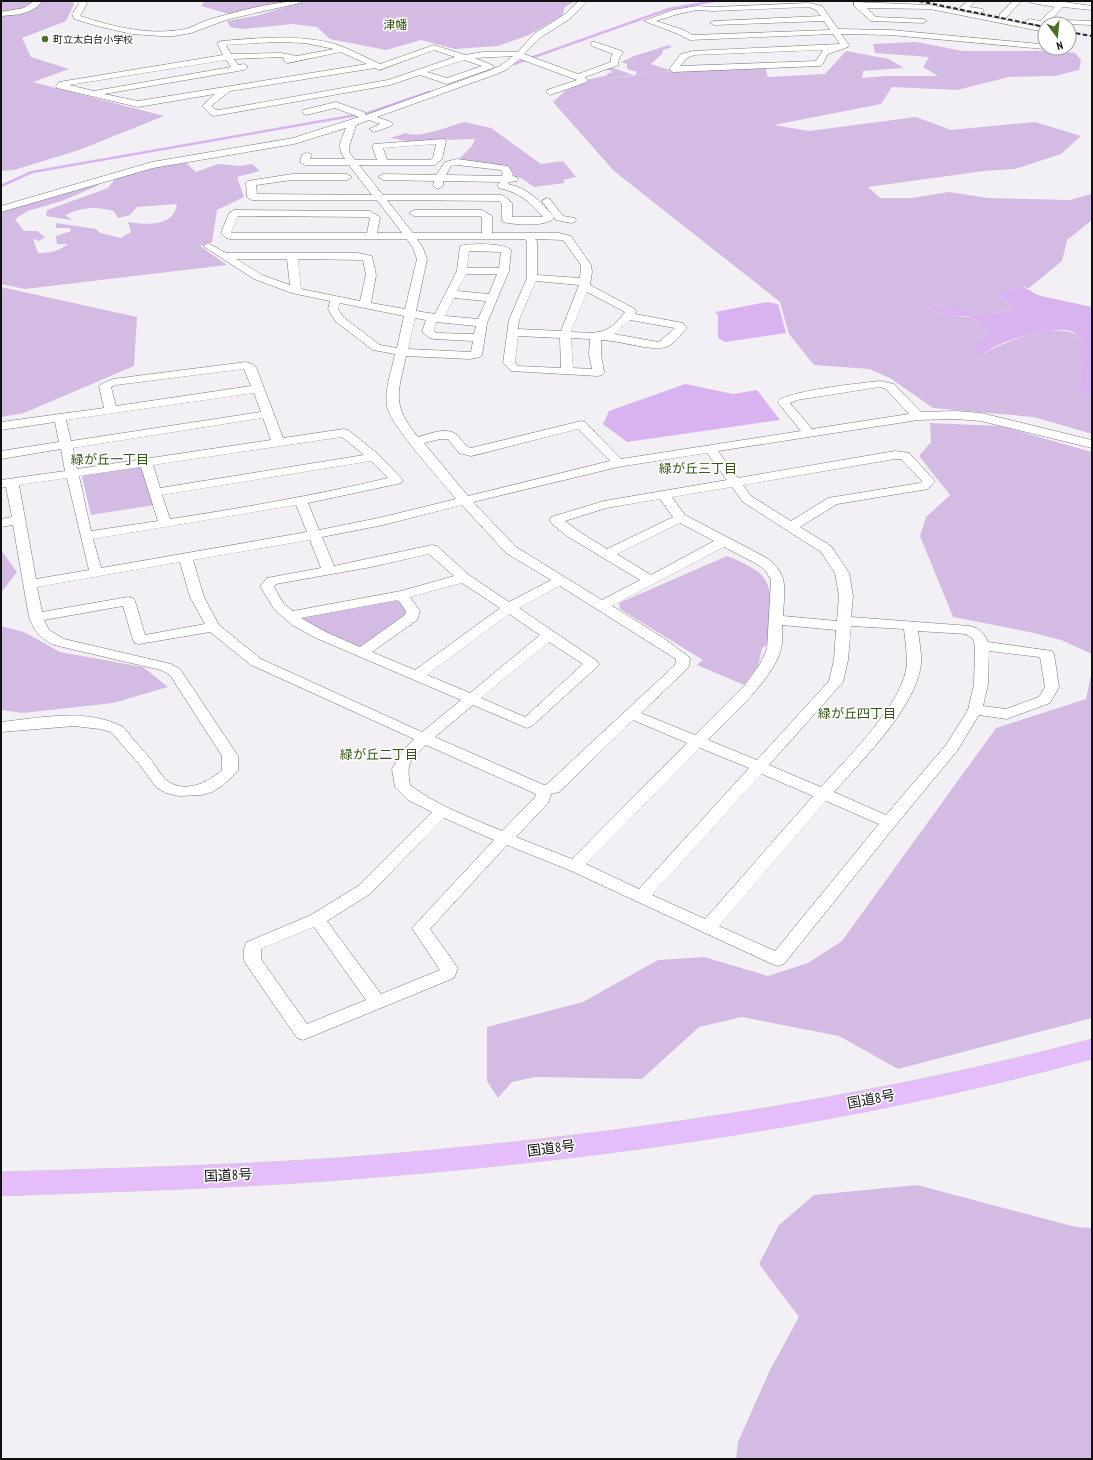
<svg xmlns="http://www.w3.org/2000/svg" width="1093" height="1460" viewBox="0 0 1093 1460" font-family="'PT Sans Narrow','Noto Sans JP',sans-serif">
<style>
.green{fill:#d4bbe3}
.water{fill:#d9b3f0}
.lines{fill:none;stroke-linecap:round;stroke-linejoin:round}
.stream{stroke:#d9b3f0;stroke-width:2.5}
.minor-casing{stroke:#79767b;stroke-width:1}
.highway-casing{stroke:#d0cfd0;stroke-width:1}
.minor{fill:#fff;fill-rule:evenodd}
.highway{fill:#e4bdfa;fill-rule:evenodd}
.rail{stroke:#2a282a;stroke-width:2;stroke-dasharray:4.5 2.5;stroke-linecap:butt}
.poi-dot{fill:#496f28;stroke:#fff;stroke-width:1.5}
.labels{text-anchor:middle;stroke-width:3;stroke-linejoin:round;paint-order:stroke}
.far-poi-label{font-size:10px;fill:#121112;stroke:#fff;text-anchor:start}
.far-quarter-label{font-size:12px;fill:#345514;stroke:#fff}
.neighbourhood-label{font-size:13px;fill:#345514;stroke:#fff}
.near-street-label{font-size:14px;fill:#121112;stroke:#fff}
</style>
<rect width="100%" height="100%" fill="#f3f0f5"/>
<!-- green -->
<path class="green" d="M1 1H73L74 4 66 21 22 38 31 57 69 69 33 82 164 116 79 150 14 170 1 171Z
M205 1H292L229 14 201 6Z
M307 1H576L565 7 562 16 529 35 498 46 455 49 421 40 386 50 330 39 317 27 292 24 245 29 230 27 227 21 255 16Z
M916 42 963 51H1057L1075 53 1081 60 1079 70 1055 76 1009 77 957 90 892 87 881 104 774 125 809 131 916 117 951 130 1035 122 1081 136 1061 154 1015 169 984 171 868 187 880 198H913L949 192 988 198 1070 200 1092 194V220L1067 240 1062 261 1029 288 1020 287 1000 297 1010 304 1012 307 1005 312 976 314 964 308H949L929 303 938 313 972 318 982 323 989 333 982 342 974 348 985 353C1001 342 1069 317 1081 340 1089 355 1083 373 1078 388L1081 391 1092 397V434L1034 417 933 408 890 378 869 369 814 365 789 334 780 302 614 171 553 102 565 91 583 82 582 81 608 75 606 74 613 72 606 69 611 67 633 75 601 80 658 72 635 75 637 72 627 69V64L621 62 634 56 669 45 672 47 663 50 662 54 651 64 672 71 662 72 765 67 768 77 825 74 846 51 889 59 904 68 863 71 862 78 886 76H938L923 67 929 57 875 53 873 44Z
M464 122 491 128 541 164 563 161 576 177 563 180 565 183 534 187 521 178 511 177 514 174 508 166 458 160 472 146 475 139 408 141 390 138 406 133C418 139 450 126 464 122Z
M186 163 196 172 218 164 241 166 252 164 260 171 237 177 244 197 217 210 212 242 200 246 227 265 25 289 1 284V212L93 184 99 185 62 201 28 211 15 219 24 231H37L45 237 39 241 33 239 38 253C50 253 59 251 68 244H57L56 236 71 231 70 228H56V223L96 229 100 233 121 238 131 232 128 222C146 225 174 227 177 204L137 207 130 215 118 218 114 211C95 206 83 207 65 215L72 220 46 216 47 210 108 188 115 179 157 166Z
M1 287 137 317 134 366 24 413 1 417Z
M930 423 1000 426 1092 452V654L1061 640 1034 633 953 617 920 536 926 517 950 495 919 456 931 442Z
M139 466 144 468 154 505 91 515 82 477 85 475Z
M1 550 17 572 1 593Z
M727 556C738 560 748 565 757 571 779 587 770 622 768 644L762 648 758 666 744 685 697 665 703 660 620 609 619 603Z
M392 600 398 601 407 611 403 616 360 647 321 631 301 620 304 616Z
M1 626 24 632 60 652 143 667 168 687 113 703 23 713 1 710Z
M1092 670V1018L898 1069 839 1036 742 1017 699 1027 642 1079 535 1077 512 1082 498 1098 487 1081V1027L583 1002 658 960 704 957 768 976 808 963 842 941 996 728 1086 699Z
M917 1185 1076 1227 1092 1228V1459H736L738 1442 770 1370 799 1317 759 1264 779 1225 814 1195Z"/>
<!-- water -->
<path class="water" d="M1020 287C1030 288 1031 293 1041 296L1092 307V397L1080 391 1078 388C1083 371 1093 334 1066 330 1059 329 1052 331 1045 332 1030 334 1012 339 998 345 988 349 985 357 973 351 975 346 985 338 989 333 984 326 980 321 972 318 958 313 937 320 928 303L949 308H964L976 314 1005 312 1012 307 1010 304 1000 297 999 294 1008 290Z
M767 302 778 304 786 333 725 342 718 338V315L715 312Z
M685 384 733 394 757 390 780 420 627 442 603 424 609 411Z"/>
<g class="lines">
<!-- stream -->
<path class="stream" d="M514 64 669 9 714 1
M1 186 32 172 368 113 429 92"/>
<!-- minor casing -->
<g class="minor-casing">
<path id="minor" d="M34 1H42C33 14 16 15 1 16V12L24 8Z
M78 1H86L87 4 80 16C114 27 150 36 185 29 194 27 202 21 211 19 239 11 275 1 304 1L300 3 229 19 191 33 174 36H160L132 34 101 27 74 19 72 14 79 4Z
M579 1H587L571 18 540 38 524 54 578 74 611 62V57L613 54 592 46 591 44 592 42H595L622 51 623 53 619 58 618 65 585 77 588 80 587 82 550 95 546 92 547 90 577 80 520 59 506 70 494 75 377 117 391 122 393 124 391 126 374 132 369 129 380 124 369 120 356 125 349 147V152L355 160H377L372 146 374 144 444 139 446 141 442 159 435 165H359L383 195H501L504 196 512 203V217H543C529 201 520 193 499 188L497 186 500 182 443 181V186L438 189 433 186 434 181 383 180 378 177 383 174 436 175 445 162 457 159 508 166 513 174 512 176 517 177 519 179 517 181 509 182 508 184C528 188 540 201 553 216L554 218C547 227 515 225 503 222L502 220V204L499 201 387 200 413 233H482V217L480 216H414L409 213 414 210H482L492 216V233H559L571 236 591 265 592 272 590 285 635 309 636 311 635 314 683 323 687 328C682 334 673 345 666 347 652 352 619 340 601 340V354L604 373 602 375 598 376 511 371 503 363 509 320 527 278V242L525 239H417L423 248 427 259 416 311 435 314 457 271 460 246C470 243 505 243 511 250L509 271 487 323 482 355 480 357 470 359 406 356C398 394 391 404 418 437 432 433 450 425 460 438 463 442 466 447 471 448L581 421 585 422 621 459 801 431 779 404 777 402C785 391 862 383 880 381L894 384 921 412 956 411 981 413 1092 440V448L981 421 956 419 918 420 718 451 738 478 895 451 909 453 935 481 928 489 837 504 800 527 831 546 849 573 853 596 851 617 970 626C979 628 985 634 988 642L1052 651 1054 654 1059 687 1050 703 1012 717 1007 719 979 715 957 751 895 826 784 964 778 966 772 964 569 870 507 845 430 929 458 968 454 978 303 1040 297 1038 246 964C242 958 243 948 247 942L311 915 358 886 432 812 408 800 395 787 392 769 401 753 414 739 251 665 210 632 139 644 134 643 123 606 44 620 49 630 64 639 171 664 180 669 238 756V771L222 786 212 792 201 795 179 796 166 793 156 787 139 764 111 732 100 729 74 726 1 732V722C39 718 85 708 121 726 126 728 129 735 133 739 138 745 144 751 149 757 155 764 159 773 165 779 183 795 208 783 222 770V756L170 675 161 670 54 645C41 639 34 631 29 617L13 525 1 527V519L12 517 6 487 1 488V480L65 471 61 449 1 459V451L59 442 55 422 1 430V422L104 408 99 386 101 384 113 379 246 362 254 365 256 367 283 438 344 429 348 430 378 454 403 480 401 483 397 484 308 503 319 530 383 517 456 499C441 480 391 427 387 406 384 390 392 370 395 354L373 350 335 321 328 309 330 301 292 293 254 279 203 246 208 243 226 253H358L372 256 376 275 371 303 405 309 417 259 413 248 407 239H230L226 238 221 233 229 213 234 210 370 211 380 217 377 233H402L377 200H252L247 197 246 183 248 181 292 174H347L352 177 347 180H292L256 185 257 194 372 195 349 165H305L300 162 302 155 307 152 312 155 310 159H345C336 147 341 141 346 128L294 144 153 168 1 212V206L152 162 293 138 359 117 335 108 306 115 302 112 303 110 336 102 364 112 366 115 488 71 500 66 513 56 475 58 494 66 493 68 447 84 420 75 390 85 214 116 211 115 202 106 215 94 138 107 57 88 56 86 59 82 223 55 217 43 221 41C259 38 298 34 335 44 350 49 365 57 380 64L434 45 465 55 483 52H518L534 34 565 14ZM277 42 305 43 334 49 297 56 281 53 231 54 226 45ZM434 50 455 57 388 80 225 109 216 110 211 106 230 91 375 68 379 70ZM341 52 367 64 138 101 104 94 244 70 248 67 244 64 238 65 234 59 281 57 284 58 283 60 287 63ZM226 60 231 67 94 91 69 85ZM464 60 482 66 447 78 427 72ZM436 144 433 158 430 160H387L383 148ZM457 165 501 170 503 174 502 176 446 175 451 166ZM238 216 368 217 370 218 367 233H232L231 232ZM535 239 563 240 581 265 580 278 537 275V242ZM469 251 501 252 499 268H467ZM236 259H287L290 285 262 275ZM298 259 363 260 366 275 360 301 301 289ZM466 274H497L489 294 457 291ZM536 281 579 285 561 331 518 329 519 320ZM587 292 625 312C607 336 598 333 571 332ZM454 298 486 301 478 319 445 316ZM340 303 404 316 397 348 380 345 343 317 338 309ZM415 318 426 320 422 332 430 338 434 339 473 341 471 352 408 349ZM630 320 675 328 660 341 658 342 614 334ZM436 322 476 326 474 334 437 333 434 331ZM518 336 560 338 561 368 518 366 515 362ZM571 338 590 339 589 354 592 369 573 368ZM244 369 251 386 116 406 111 387 116 385ZM880 387 886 389 909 414 812 429 790 403 797 400ZM254 393 261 412 71 441 66 420ZM263 418 271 440 77 469 73 448ZM578 429 610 461 468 496 424 443 440 439H448L459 453 471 456ZM342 437 364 455 160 488 153 465ZM707 453 727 480 604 501 551 517 550 520 551 523 567 536 640 580 602 600 516 547 473 502 618 467ZM895 459H901L922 481 920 483 828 498 791 521 751 496 743 485ZM371 461 388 478C316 495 243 508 170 519L162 495ZM141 467 158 521 91 531 79 476ZM67 478 89 570 36 579 19 485ZM732 487 743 502 821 552 835 573 839 596 837 621 783 616C784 590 790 576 767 558L685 515 672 497ZM660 499 673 517 607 549 577 530 565 521 606 508ZM296 505 307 532 101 568 93 539ZM462 505 506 553 551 580 509 602 469 575 437 546 432 545 334 566 322 537 383 525ZM680 523 714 541 651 575 617 554ZM310 540 321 568 267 578 260 586 274 609 292 625 316 638 461 700 422 732 261 659 219 625 204 597 193 560ZM724 547 757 564 765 570 771 580 767 649 760 664 745 685 695 735 641 713 687 669 689 666 690 658 665 639 612 606ZM429 554 454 576 401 591 293 611 284 604 274 587 276 584 371 567ZM180 562 190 597 205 624 145 635 135 601 133 598 128 597 42 612 37 587ZM462 583 500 608 415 670 372 652 417 620 420 611 410 597ZM560 586 676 659 675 665 547 784 544 785 435 737 473 705 522 726 527 728 532 726 597 667 599 664 597 661 519 608ZM398 600 406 611 405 615 360 647 326 632 301 618ZM509 614 540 635 470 693 427 675ZM782 625 836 630 834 660 829 681 757 760 708 740C730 717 773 680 781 649 783 642 782 632 782 625ZM851 626 904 629C905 640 907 652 907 663 905 702 847 758 821 787L769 765 843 682 848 660ZM918 631 966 634 973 639 975 646 974 684 968 710 946 745 886 815 834 792C862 760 916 708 921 664 922 654 919 641 918 631ZM549 642 583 664 525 717 481 698ZM989 651 1040 657 1045 687 1039 697 1006 709 983 706 988 684ZM633 720 687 743 572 859 516 837 548 803 551 794 559 792ZM426 745 536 794 535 797 502 831C472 818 437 806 410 785 406 761 410 761 426 745ZM700 748 749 768 639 889 586 864ZM762 774 813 796 705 919 652 895ZM826 801 879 824 775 951 719 926ZM444 818 494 840 412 928 440 970 381 994 327 921 370 894ZM314 927 366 1000 307 1024 261 959V949Z
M967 1H975L970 7 983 9 984 11 980 13 961 10 960 8Z
M1013 1H1021L1006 18H1000V14Z
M1028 1H1058L1092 6V10L1063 7 1045 26 1026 23 1025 21 1029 19 1040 21 1055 7 1032 3Z
M854 2 930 5 1045 28V32L930 9 867 8 876 17 923 19 927 21 923 23 874 21H871L854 6Z
M809 3 822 6 838 29 891 30 1040 44 1042 40H1045V48H1047L1044 49 891 35 841 34 849 45 848 47 828 54 822 65 819 66 673 72 669 69 681 54 693 51 840 44 833 34 690 40 678 34 644 21 673 10 697 6 713 7ZM809 7 816 10 821 16 714 21 710 23 714 25 824 21 830 30 692 35 684 30 656 21 678 14 697 10 713 11ZM823 50 816 61 680 66 687 58 694 55Z
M1065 20 1092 21V25L1066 24 1064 22Z
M547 198 550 199 563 216 575 218 576 220 575 222 571 223 556 220 542 201Z"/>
</g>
<!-- highway casing -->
<g class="highway-casing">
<path id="highway" d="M1092 1039V1059C861 1122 616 1158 377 1177 252 1188 126 1191 1 1196V1172C126 1168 252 1165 377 1155 616 1135 860 1100 1092 1039Z"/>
</g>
<!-- minor -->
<use href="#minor" class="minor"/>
<!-- highway -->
<use href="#highway" class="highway"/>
<!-- rail -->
<path class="rail" d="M919 1 1045 27
M1069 32 1092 36"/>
</g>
<!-- markers -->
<circle class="poi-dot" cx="45" cy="39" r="4"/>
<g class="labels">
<!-- far-poi labels -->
<g class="far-poi-label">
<text x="53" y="43">町立太白台小学校</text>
</g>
<!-- far-quarter labels -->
<g class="far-quarter-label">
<text x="395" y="29">津幡</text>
</g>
<!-- neighbourhood labels -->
<g class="neighbourhood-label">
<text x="110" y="464">緑が丘一丁目</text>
<text x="698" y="473">緑が丘三丁目</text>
<text x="857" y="718">緑が丘四丁目</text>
<text x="379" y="759">緑が丘二丁目</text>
</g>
<!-- near-street labels -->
<g class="near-street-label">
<text transform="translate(871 1099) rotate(-11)" y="5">国道8号</text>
<text transform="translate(551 1148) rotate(-7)" y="5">国道8号</text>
<text transform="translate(228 1175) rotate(-3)" y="5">国道8号</text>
</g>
</g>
<!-- border -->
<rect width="1093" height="1460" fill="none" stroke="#121112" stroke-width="4"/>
<!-- north arrow -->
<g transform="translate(1057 36) rotate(164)"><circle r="19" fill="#ffffff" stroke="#a0a0a0"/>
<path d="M0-3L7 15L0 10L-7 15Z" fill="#496f28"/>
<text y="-6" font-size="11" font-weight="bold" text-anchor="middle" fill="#121112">N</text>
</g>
</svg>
